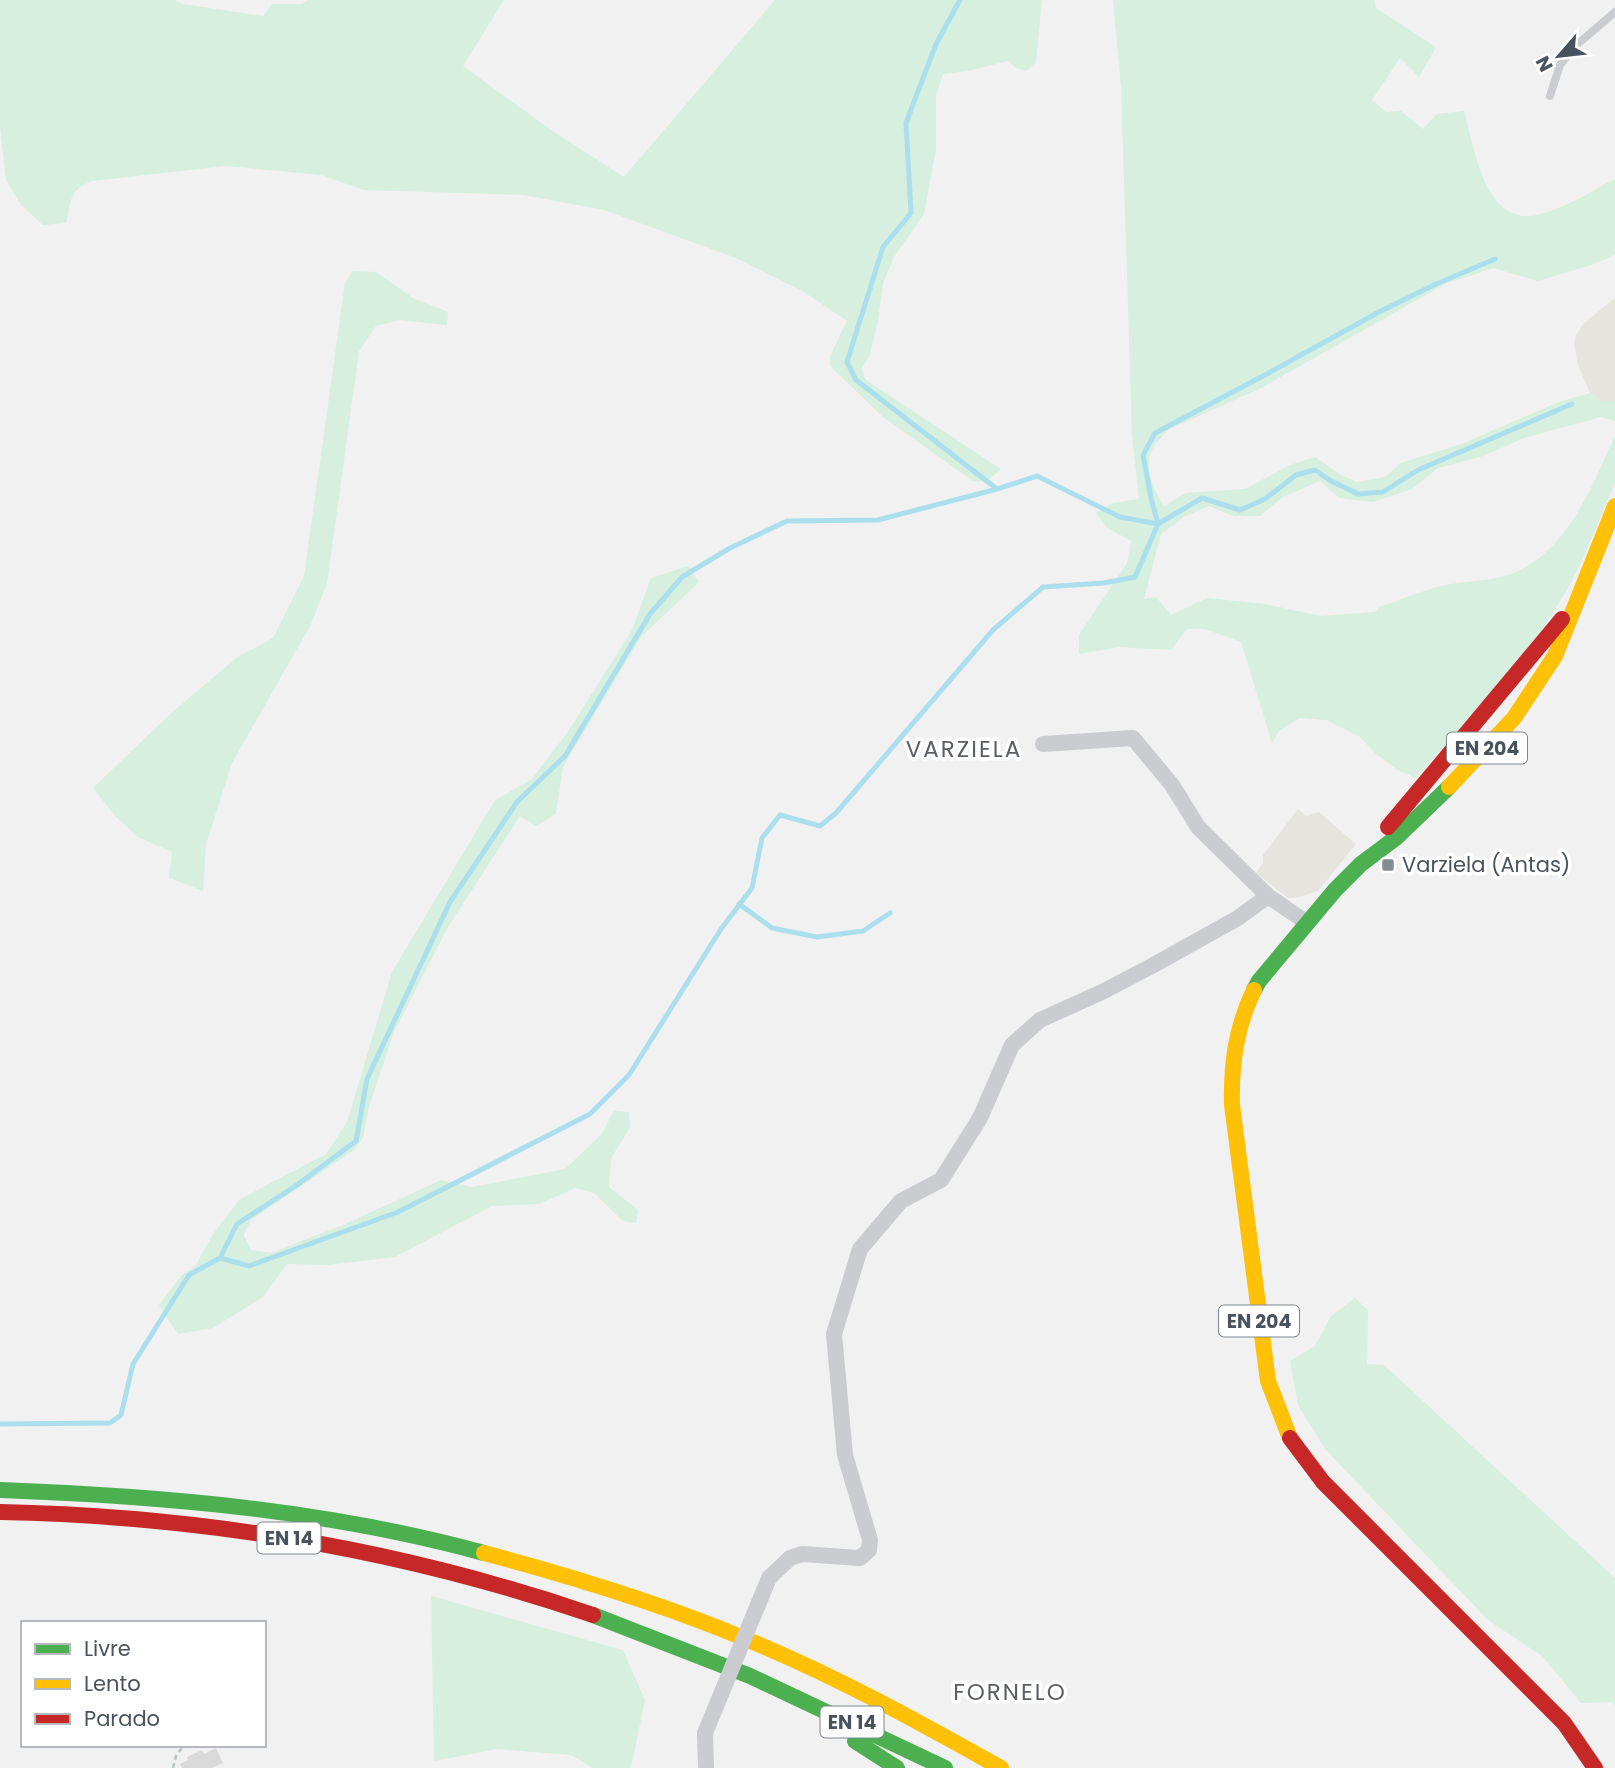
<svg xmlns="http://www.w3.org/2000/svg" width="1615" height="1768" viewBox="0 0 1615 1768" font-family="Poppins,sans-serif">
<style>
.commercial{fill:#e6e4df}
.green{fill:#d6efdf}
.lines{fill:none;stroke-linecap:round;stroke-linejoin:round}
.stream{stroke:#abdfed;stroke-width:5}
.building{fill:#dadadb}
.path{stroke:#b9c4c1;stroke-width:2.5;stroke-dasharray:5 3.5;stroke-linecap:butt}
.lane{stroke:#cacccf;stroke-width:8}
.street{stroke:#cacccf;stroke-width:16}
.fast{stroke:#4caf50;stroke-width:16}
.slow{stroke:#ffc107;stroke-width:16}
.jam{stroke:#c62828;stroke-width:16}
.street-bridge{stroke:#cacccf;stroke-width:16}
.poi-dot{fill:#838a91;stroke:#fff;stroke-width:2.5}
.labels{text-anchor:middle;stroke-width:7;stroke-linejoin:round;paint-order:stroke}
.shield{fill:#fff;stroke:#7f878e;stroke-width:2}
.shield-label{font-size:19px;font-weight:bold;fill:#48535d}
.poi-label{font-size:21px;fill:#48535d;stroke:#fff;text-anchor:start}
.neighbourhood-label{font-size:23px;letter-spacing:2px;fill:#5c6064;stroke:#fff}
</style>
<rect width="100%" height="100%" fill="#f1f1f1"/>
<!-- commercial -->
<path class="commercial" d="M1615 298V401H1600L1590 393 1578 365 1574 344 1576 335 1583 324Z
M1298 809 1306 816 1319 812 1356 844 1318 891 1297 898H1288L1256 873 1263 863V855Z"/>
<!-- green -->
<path class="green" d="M0 0H175L183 4 263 16 272 4H302L308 0H504L463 66 551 130 624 177 775 0H1042L1036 62 1026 71 1016 68 1008 61 968 71 943 74 936 96V149L924 214 894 257 883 283 878 322 869 357 862 368 864 378 875 386 1001 469 986 482 973 481 884 418 830 366V356L847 321 804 292 736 258 604 210 524 195 364 190 321 175 226 166 92 181C69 190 71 201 66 223L43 225 21 205 6 180 0 126Z
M1113 0H1375L1376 8 1436 47 1419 77 1400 58 1372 100 1386 112 1401 111 1423 129 1437 114 1464 111C1474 145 1483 220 1531 216 1543 215 1561 207 1572 202 1587 195 1600 186 1615 179V255L1594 264 1538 281 1494 268 1447 283 1261 388 1168 430 1155 444 1149 457V471L1154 489 1164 506 1186 493 1245 489 1290 465 1315 457 1341 475 1357 482 1385 477 1401 463 1464 443 1556 403 1590 393 1600 401H1615V421L1601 417 1524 438 1483 456 1438 468 1412 489 1373 502 1339 498 1320 481 1283 497 1260 516H1233L1209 506 1184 517 1161 534 1144 599 1156 597 1171 615 1207 598 1265 604 1320 616 1375 612 1379 607C1401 600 1423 590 1446 585 1470 580 1496 582 1520 570 1570 546 1593 483 1615 436V483L1582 561 1567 590 1533 645 1416 778 1396 769 1375 753 1360 737 1326 720 1299 718 1279 731 1272 743 1241 642 1205 629H1187L1171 650 1119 647 1079 654V635L1127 563 1131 541 1106 527 1096 513 1112 503 1139 499 1132 434 1121 88Z
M353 271 376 272 413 298 448 312 447 325 400 320 376 326 359 351 327 584 310 626 232 763 206 844 203 891 169 878 172 852 138 837 116 817 93 788 167 717 236 658 273 638 304 576 345 283Z
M688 566 699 582 641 637 563 767 556 814 536 826 520 816 448 927 394 1032 369 1106 363 1138 354 1150 251 1220 244 1235 251 1250 271 1253 343 1225 441 1180 472 1187 565 1169 601 1135 614 1111 629 1112 630 1128 611 1158 609 1187 638 1210 636 1223 623 1221 594 1193 575 1188 539 1204 492 1206 395 1257 328 1265 287 1264 263 1297 213 1328 178 1334 159 1305 181 1276 196 1265 213 1234 240 1199 326 1154 347 1122 392 972 495 800 531 780 567 733 632 630 651 578Z
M1355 1298 1368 1310 1367 1364 1384 1365 1615 1578V1705L1612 1702 1581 1703 1542 1656 1488 1620 1325 1449 1298 1405 1290 1361 1315 1346 1331 1316Z
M431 1596 623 1650 645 1700 631 1768H593L571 1755 497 1749 434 1761Z"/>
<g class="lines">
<!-- stream -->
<path class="stream" d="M960 0 936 44 906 123 911 213 883 247 847 362 856 380 997 489
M739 904 772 928 817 937 863 931 890 913
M220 1258 237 1224 297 1185 356 1141 367 1079 450 902 517 802 565 756 650 614 682 577 730 548 787 521 878 520 997 489 1037 476 1120 517 1158 524 1151 498 1143 455 1155 433 1263 376 1379 312 1436 284 1495 259
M0 1424 110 1423 121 1415 133 1364 189 1275 220 1258 249 1266 398 1212 590 1114 629 1075 721 929 752 888 762 838 780 815 820 826 836 813 993 630 1043 587 1104 583 1135 577 1158 524 1202 498 1240 510 1265 499 1296 475 1315 470 1331 481 1358 494 1383 492 1418 470 1572 404"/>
</g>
<!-- building -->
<path class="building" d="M216 1748 223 1763 212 1768H182L180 1764 188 1760 187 1757 202 1750 204 1754Z"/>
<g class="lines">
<!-- path -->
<path class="path" d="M237 1745 238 1748
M173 1768 176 1756 184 1745"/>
<!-- lane -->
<path class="lane" d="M1550 96 1560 65 1573 48 1615 12"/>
<!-- street -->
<path class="street" d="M1043 744 1133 738 1172 785 1198 827 1268 896
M769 1578 790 1558 802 1554 860 1558 869 1550 870 1540 845 1455 834 1334 860 1249 901 1201 941 1180 980 1118 1012 1045 1040 1020 1102 992 1150 967 1238 918 1268 896 1306 922
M705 1733 706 1768"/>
<!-- fast -->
<path class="fast" d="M1254 990 1259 981 1335 890 1361 864 1397 837 1449 787
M0 1490C163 1496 327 1510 484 1553
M593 1615 750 1676 945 1768
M855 1741 897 1768"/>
<!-- slow -->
<path class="slow" d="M1449 787 1514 718 1555 656 1615 506
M1254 990C1236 1027 1231 1064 1232 1105L1268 1381 1290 1438
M484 1553C574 1577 663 1604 748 1640 836 1676 919 1722 1001 1768"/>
<!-- jam -->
<path class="jam" d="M1388 827 1562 619
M1290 1438 1323 1482 1564 1723 1595 1768
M0 1512C203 1516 400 1549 593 1615"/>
<!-- street-bridge -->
<path class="street-bridge" d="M705 1733 769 1578"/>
</g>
<!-- markers -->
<rect class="poi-dot" x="1381" y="858" width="14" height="14" rx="3.5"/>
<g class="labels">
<!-- shield labels -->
<g class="shield">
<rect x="1447" y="732.5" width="80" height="31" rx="5"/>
<rect x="1219" y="1305.5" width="80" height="31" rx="5"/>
<rect x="257.5" y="1522.5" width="63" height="31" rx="5"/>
<rect x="820.5" y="1706.5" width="63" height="31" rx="5"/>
</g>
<g class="shield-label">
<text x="1487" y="755">EN 204</text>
<text x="1259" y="1328">EN 204</text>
<text x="289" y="1545">EN 14</text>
<text x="852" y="1729">EN 14</text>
</g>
<!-- poi labels -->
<g class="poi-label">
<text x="1402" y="872">Varziela (Antas)</text>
</g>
<!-- neighbourhood labels -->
<g class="neighbourhood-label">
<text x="964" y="757">VARZIELA</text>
<text x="1010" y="1700">FORNELO</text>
</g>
</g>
<!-- legend -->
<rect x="21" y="1621" width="245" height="126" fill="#ffffff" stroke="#b6babe" stroke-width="2"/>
<rect x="35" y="1644" width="35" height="10" fill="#4caf50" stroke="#b6babe" stroke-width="2"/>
<text x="84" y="1656" font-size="21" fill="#48535d">Livre</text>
<rect x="35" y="1679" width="35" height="10" fill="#ffc107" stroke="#b6babe" stroke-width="2"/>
<text x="84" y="1691" font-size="21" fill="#48535d">Lento</text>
<rect x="35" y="1714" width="35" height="10" fill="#c62828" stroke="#b6babe" stroke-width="2"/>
<text x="84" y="1726" font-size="21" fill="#48535d">Parado</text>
<!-- north arrow -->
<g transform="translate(1559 56) rotate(242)" stroke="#ffffff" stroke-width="5" paint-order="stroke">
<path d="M0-5L12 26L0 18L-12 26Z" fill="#48535d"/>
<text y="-10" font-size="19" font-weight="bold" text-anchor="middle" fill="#48535d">N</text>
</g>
</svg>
